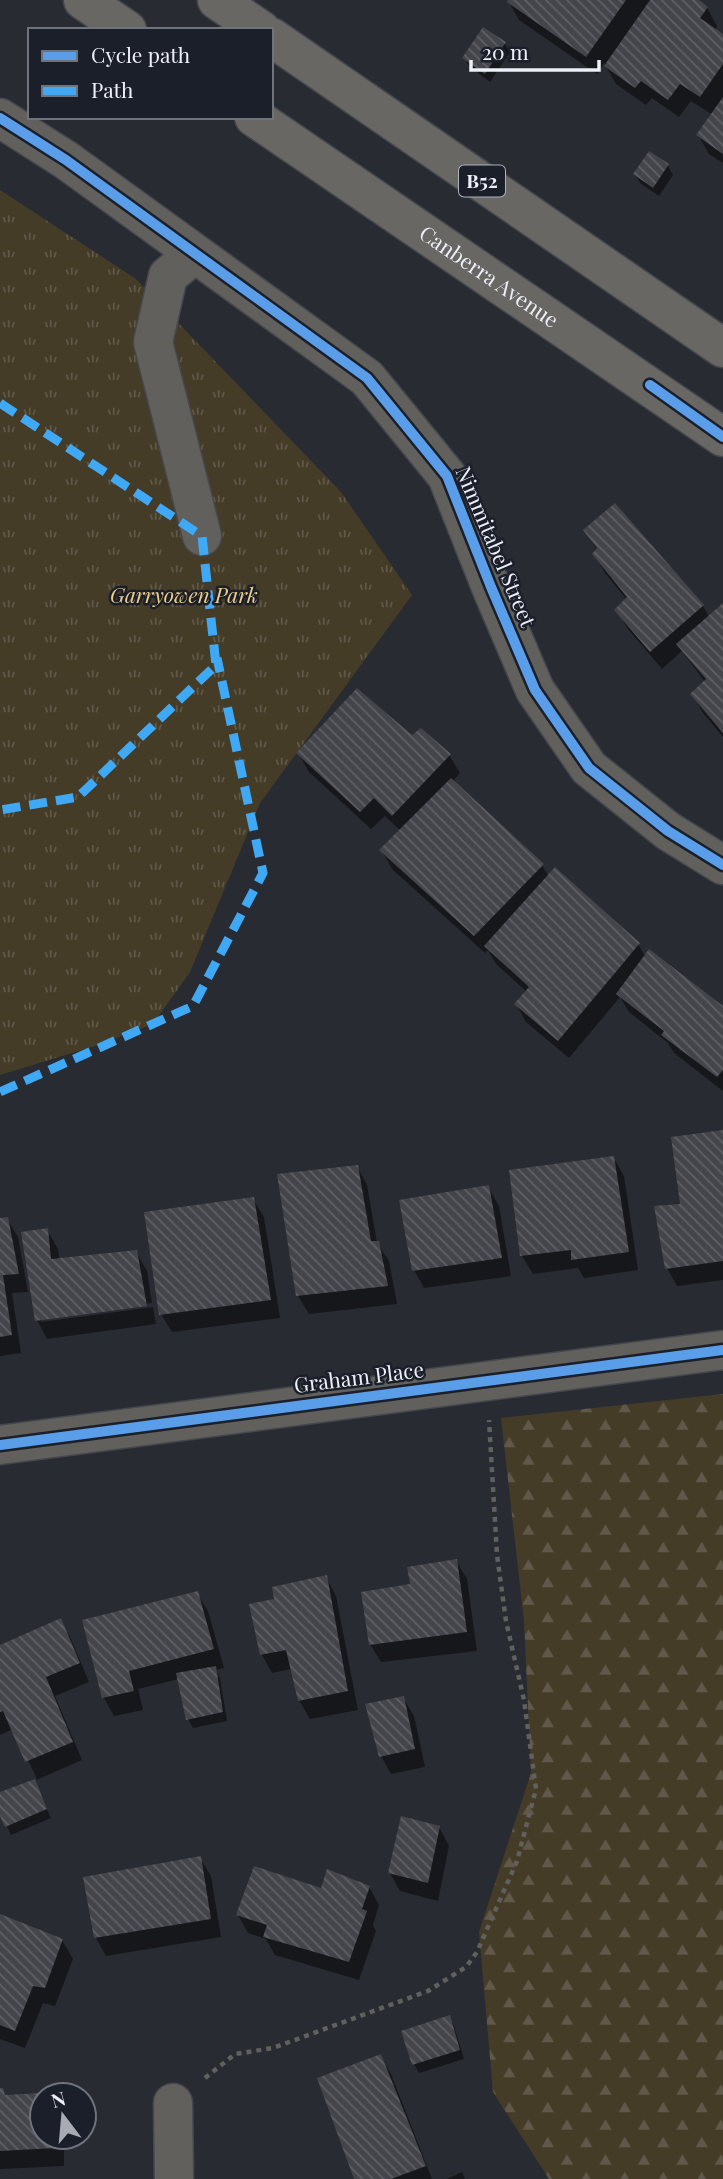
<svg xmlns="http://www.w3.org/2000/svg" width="723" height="2179" viewBox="0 0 723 2179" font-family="'Playfair Display',serif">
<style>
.forest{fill:url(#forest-firs)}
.park{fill:url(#park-tufts)}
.shadow{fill:#0007}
.building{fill:url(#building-back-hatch)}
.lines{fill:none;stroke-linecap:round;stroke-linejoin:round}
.minor-casing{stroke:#44474d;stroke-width:41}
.highway-casing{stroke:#44474d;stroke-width:41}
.path{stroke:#60605f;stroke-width:4.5;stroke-dasharray:5 5;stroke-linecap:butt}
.minor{stroke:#62605c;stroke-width:38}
.highway{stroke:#696763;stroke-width:38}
.quiet{stroke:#3fa9f5;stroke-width:9;stroke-dasharray:18 9;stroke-linecap:butt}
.cycleway-casing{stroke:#1b1f2a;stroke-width:15}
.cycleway{stroke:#5a9eea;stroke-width:10}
.labels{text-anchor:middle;stroke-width:5;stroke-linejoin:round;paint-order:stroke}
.shield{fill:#1b1f2a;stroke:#aeb1ba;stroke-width:2}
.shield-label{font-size:19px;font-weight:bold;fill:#edf0f8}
.street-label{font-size:21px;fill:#edf0f8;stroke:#1b1f2a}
.park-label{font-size:21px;font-style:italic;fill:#efce88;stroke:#1b1f2a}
</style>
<defs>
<pattern id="forest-firs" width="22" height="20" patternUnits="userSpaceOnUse" patternTransform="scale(1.75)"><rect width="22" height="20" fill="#453c28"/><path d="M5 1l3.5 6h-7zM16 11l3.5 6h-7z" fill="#605848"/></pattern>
<pattern id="park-tufts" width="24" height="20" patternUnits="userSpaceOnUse" patternTransform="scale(1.75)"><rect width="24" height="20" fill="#453c28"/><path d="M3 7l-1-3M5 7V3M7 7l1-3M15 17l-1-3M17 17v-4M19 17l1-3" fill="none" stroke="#605848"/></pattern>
<pattern id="building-back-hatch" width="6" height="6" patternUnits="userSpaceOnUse" patternTransform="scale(1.75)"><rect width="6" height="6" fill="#44454b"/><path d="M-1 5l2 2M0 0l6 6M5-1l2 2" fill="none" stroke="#5f6066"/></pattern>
</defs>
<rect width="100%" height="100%" fill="#282b32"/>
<!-- forest -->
<path class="forest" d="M723 1394V2179H549L493 2092 479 1932 531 1773 524 1621 501 1418Z"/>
<!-- park -->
<path class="park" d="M0 190 136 279 341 492 412 595 260 803 190 972 153 1024 98 1045 0 1075Z"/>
<!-- shadow -->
<path class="shadow" d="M510 0H696L707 8 717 26 715 31 723 36V163L709 154 698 135 713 115 691 101 679 117 652 98 646 105 616 84 604 63 597 74 519 20 509 2Z
M504 43 510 52 490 82 470 67 464 58Z
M650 154 668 166 673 175 659 196 640 183 635 174Z
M585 531 703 606 709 617 723 605V737L703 713 693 695 705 682 682 651 662 669 627 628 617 610 627 600 605 573 594 554 597 550Z
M412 738 449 755 460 773 452 782 542 865 549 877 638 944 645 956 723 1008V1091L674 1053 668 1043 629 1012 620 997 569 1058 526 1022 516 1004 527 992 496 964 488 950 485 953 392 869 382 851 401 831 385 816 371 829 309 772 298 753Z
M723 1132V1280L677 1286 667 1268 682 1206Z
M613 1157 624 1176 638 1270 584 1278 578 1268 533 1274 522 1256 511 1171Z
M357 1166 367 1185 377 1243 389 1261 397 1304 309 1314 298 1296 279 1176Z
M488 1187 499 1206 511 1276 424 1288 414 1270Z
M253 1199 264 1217 280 1318 172 1332 161 1314Z
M7 1219 18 1237 28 1292 12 1293 21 1353 0 1356V1220Z
M47 1230 58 1249 59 1260 136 1252 147 1271 152 1303 41 1318V1322L153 1307 156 1324 47 1339 37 1320Z
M456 1561 467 1579 477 1651 381 1662 370 1644Z
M326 1577 336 1596 358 1710 310 1719 299 1700 292 1669 272 1673 262 1655 277 1600Z
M197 1593 208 1611 224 1668 216 1670 220 1678 227 1721 193 1728 188 1719 179 1679 138 1689 143 1710 114 1716 104 1698 84 1621Z
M61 1621 71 1639 89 1682 55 1696 82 1760 34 1781 51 1818 11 1835 0 1811V1794L37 1779 13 1729 0 1735V1647Z
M403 1698 414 1716 425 1767 391 1774 381 1756Z
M439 1827 449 1846 438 1901 400 1891 390 1873Z
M200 1858 211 1876 221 1937 106 1956 96 1938Z
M369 1887 379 1905 373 1925 376 1931 359 1980 275 1955 266 1939 248 1933 238 1915 323 1891Z
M0 1920 62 1940 73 1959 55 2006 43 2003 25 2048 0 2039Z
M449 2017 454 2026 464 2059 419 2073 414 2064Z
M381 2056 391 2074 432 2179H356Z
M0 2090 6 2097 53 2094 42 2095V2137H64V2166L0 2169Z
M462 2172 465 2179H447Z"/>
<!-- building -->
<path class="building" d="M508 0H626L586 57 507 2Z
M650 0H699L708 7 700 18 723 34V64L700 97 680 84 668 100 641 81 635 88 604 66Z
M483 27 506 42 485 74 462 58Z
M723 97V154L696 135Z
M649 151 669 164 653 188 633 174Z
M615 503 704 605 650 652 614 610 627 597 592 554 597 548 583 530Z
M723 603V733L690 694 706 679 676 644Z
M357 688 412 735 421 728 451 754 392 816 374 798 360 812 296 753Z
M451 778 544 864 474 936 379 850Z
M555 867 640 943 558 1041 514 1004 529 987 484 946Z
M649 949 723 1006V1070L717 1077 661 1035 664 1031 616 994Z
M723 1130V1261L665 1269 654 1206 680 1204 671 1137Z
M614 1156 629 1252 571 1260V1250L520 1256 509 1170Z
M358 1165 371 1241H379L388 1286 296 1296 277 1174Z
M489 1185 502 1258 412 1271 399 1200Z
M254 1197 271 1300 159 1315 144 1212Z
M8 1217 19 1274 3 1275 12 1335 0 1337V1218Z
M48 1228 51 1259 137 1250 147 1306 35 1321 21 1232Z
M457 1559 467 1632 369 1645 361 1592 410 1584 407 1567Z
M327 1575 348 1691 298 1701 286 1650 260 1655 249 1604 274 1599 272 1587Z
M198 1591 214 1649 129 1671 134 1691 102 1698 82 1620Z
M61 1618 80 1663 46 1677 73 1742 25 1762 3 1711 0 1712V1645Z
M216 1666 223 1712 186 1720 176 1673Z
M404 1696 415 1749 379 1757 365 1704Z
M35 1779 47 1809 5 1827 0 1816V1792Z
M401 1816 440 1826 428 1883 388 1873Z
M201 1856 211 1919 94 1938 83 1877Z
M254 1866 321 1888 327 1869 370 1886 362 1909 367 1911 349 1962 263 1937 267 1925 236 1915Z
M0 1914 63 1939 45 1988 33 1986 15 2031 0 2025Z
M450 2015 460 2050 412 2065 401 2031Z
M381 2054 426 2166 391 2179H354L317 2078Z
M0 2088H3L5 2095 42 2093V2137H55V2148L0 2151Z"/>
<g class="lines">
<!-- minor casing -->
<g class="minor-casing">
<path id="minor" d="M0 118 66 160 367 378 447 476 491 587 535 690 589 768 668 831 723 865
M194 254 168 276 153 342 202 536
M0 1445 723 1350
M173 2103 174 2179"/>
</g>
<!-- highway casing -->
<g class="highway-casing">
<g id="highway">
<path d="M83 0 127 30"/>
<path d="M217 0 261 30"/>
<path d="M271 37 723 348"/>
<path id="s1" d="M254 117 723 437"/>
</g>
</g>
<!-- path -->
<path class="path" d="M205 2078 235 2054 273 2048 428 1991 466 1967 477 1952 517 1861 536 1789 524 1700 506 1621 497 1555 489 1420"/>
<!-- minor -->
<use href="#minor" class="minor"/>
<!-- highway -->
<use href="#highway" class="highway"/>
<!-- quiet -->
<path class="quiet" d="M0 403 202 536 216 665 78 797 0 810
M0 1092 193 1006 263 873 217 658"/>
<!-- cycleway casing -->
<g class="cycleway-casing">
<path id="cycleway" d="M0 118 66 160 367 378 447 476 491 587 535 690 589 768 668 831 723 865
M650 385 723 437
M0 1445 723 1350"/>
</g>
<!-- cycleway -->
<use href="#cycleway" class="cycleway"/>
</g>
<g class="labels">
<!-- shield labels -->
<rect class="shield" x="459" y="165.5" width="46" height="31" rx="5"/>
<g class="shield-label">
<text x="482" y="188">B52</text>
</g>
<!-- street labels -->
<g class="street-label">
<text dy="7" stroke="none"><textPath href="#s1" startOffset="284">Canberra Avenue</textPath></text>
<text transform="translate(495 547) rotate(67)" y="7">Nimmitabel Street</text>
<text transform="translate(359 1378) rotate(-7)" y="7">Graham Place</text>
</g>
<!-- park labels -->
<g class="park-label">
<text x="184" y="603">Garryowen Park</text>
</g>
</g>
<!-- legend -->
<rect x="28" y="28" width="245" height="91" fill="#1b1f2a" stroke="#6f737c" stroke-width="2"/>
<rect x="42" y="51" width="35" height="10" fill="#5a9eea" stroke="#6f737c" stroke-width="2"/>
<text x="91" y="63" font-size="21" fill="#edf0f8">Cycle path</text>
<rect x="42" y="86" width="35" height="10" fill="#3fa9f5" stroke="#6f737c" stroke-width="2"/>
<text x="91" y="98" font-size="21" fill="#edf0f8">Path</text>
<!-- north arrow -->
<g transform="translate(63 2116) rotate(344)"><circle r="33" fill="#1b1f2a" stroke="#6f737c" stroke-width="2"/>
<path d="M0-5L12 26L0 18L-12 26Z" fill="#a8abb3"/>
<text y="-10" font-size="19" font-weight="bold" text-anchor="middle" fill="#edf0f8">N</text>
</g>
<!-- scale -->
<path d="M471 60v10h128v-10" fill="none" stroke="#edf0f8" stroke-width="3.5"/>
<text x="482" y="60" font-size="21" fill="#edf0f8" stroke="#1b1f2a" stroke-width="5" paint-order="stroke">20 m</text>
</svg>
